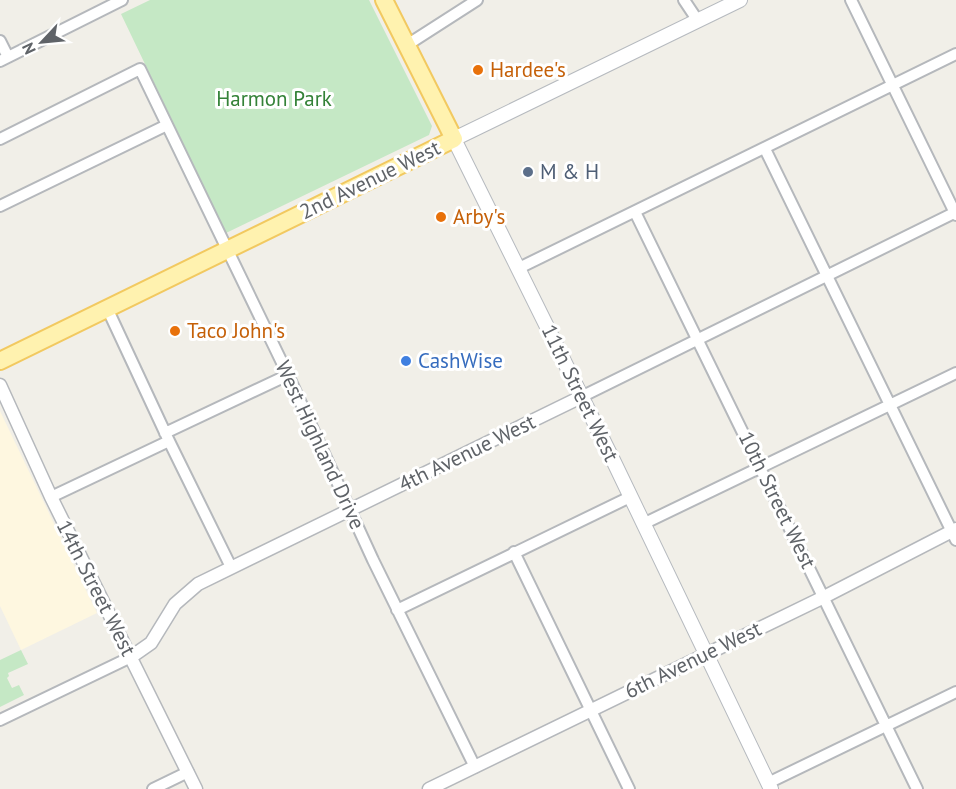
<svg xmlns="http://www.w3.org/2000/svg" width="956" height="789" viewBox="0 0 956 789" font-family="'PT Sans',sans-serif">
<style>
.commercial{fill:#fef7e0}
.green{fill:#c5e8c5}
.lines{fill:none;stroke-linecap:round;stroke-linejoin:round}
.minor-casing{stroke:#b5b8bc;stroke-width:14}
.tertiary-casing{stroke:#b5b8bc;stroke-width:15}
.secondary-casing{stroke:#b6babf;stroke-width:16}
.primary-casing{stroke:#f2c960;stroke-width:20}
.minor{stroke:#fff;stroke-width:10}
.tertiary{stroke:#fff;stroke-width:12}
.secondary{stroke:#fff;stroke-width:14}
.primary{stroke:#fff2af;stroke-width:16}
.food-dot{fill:#e8710a;stroke:#fff;stroke-width:2}
.service-dot{fill:#5c6f8a;stroke:#fff;stroke-width:2}
.shop-dot{fill:#3f7fe0;stroke:#fff;stroke-width:2}
.labels{text-anchor:middle;stroke-width:6;stroke-linejoin:round;paint-order:stroke}
.food-label{font-size:21px;fill:#c56008;stroke:#fff;text-anchor:start}
.park-label{font-size:21px;fill:#348238;stroke:#fff}
.service-label{font-size:21px;fill:#4e5e75;stroke:#fff;text-anchor:start}
.street-label{font-size:21px;fill:#5f6368;stroke:#fff}
.shop-label{font-size:21px;fill:#366cbe;stroke:#fff;text-anchor:start}
</style>
<rect width="100%" height="100%" fill="#f1efe8"/>
<!-- commercial -->
<path class="commercial" d="M0 411 97 613 21 650 0 606Z"/>
<!-- green -->
<path class="green" d="M150 0H369L432 126 429 135 226 233 121 14Z
M21 650 28 664 8 673 9 676 7 678 12 688 19 685 24 695 0 707V660Z"/>
<g class="lines">
<!-- minor casing -->
<g class="minor-casing">
<path id="minor" d="M684 0 698 21
M851 0 956 215
M0 41 8 57
M407 45 477 0
M0 61 122 0
M0 139 140 69 288 375 373 560 475 767
M765 149 956 540
M0 206 167 125
M635 212 917 789
M519 268 956 54
M107 308 169 441 231 567
M581 397 956 212
M165 433 288 375
M51 497 169 441
M643 524 956 373
M514 552 629 789
M397 610 630 497
M0 720 131 657
M768 783 956 692
M153 789 188 772"/>
</g>
<!-- tertiary casing -->
<g class="tertiary-casing">
<path id="tertiary" d="M0 385 51 497 196 789
M131 657 151 643 175 604 198 584 581 397
M429 789 824 597 956 529"/>
</g>
<!-- secondary casing -->
<g class="secondary-casing">
<path id="secondary" d="M740 0 454 139 613 460 771 789"/>
</g>
<!-- primary casing -->
<g class="primary-casing">
<path id="primary" d="M0 361 454 139 384 0"/>
</g>
<!-- minor -->
<use href="#minor" class="minor"/>
<!-- tertiary -->
<use href="#tertiary" class="tertiary"/>
<!-- secondary -->
<use href="#secondary" class="secondary"/>
<!-- primary -->
<use href="#primary" class="primary"/>
</g>
<!-- markers -->
<g class="food-dot">
<circle cx="478" cy="70" r="6"/>
<circle cx="441" cy="217" r="6"/>
<circle cx="175" cy="331" r="6"/>
</g>
<circle class="service-dot" cx="528" cy="172" r="6"/>
<circle class="shop-dot" cx="406" cy="361" r="6"/>
<g class="labels">
<!-- food labels -->
<g class="food-label">
<text x="490" y="77">Hardee's</text>
<text x="453" y="224">Arby's</text>
<text x="187" y="338">Taco John's</text>
</g>
<!-- park labels -->
<g class="park-label">
<text x="274" y="106">Harmon Park</text>
</g>
<!-- service labels -->
<g class="service-label">
<text x="540" y="179">M &amp; H</text>
</g>
<!-- street labels -->
<g class="street-label">
<text transform="translate(370 180) rotate(-26)" y="7">2nd Avenue West</text>
<text transform="translate(580 393) rotate(64)" y="7">11th Street West</text>
<text transform="translate(320 445) rotate(65)" y="7">West Highland Drive</text>
<text transform="translate(467 453) rotate(-26)" y="7">4th Avenue West</text>
<text transform="translate(777 500) rotate(64)" y="7">10th Street West</text>
<text transform="translate(96 588) rotate(63)" y="7">14th Street West</text>
<text transform="translate(693 660) rotate(-26)" y="7">6th Avenue West</text>
</g>
<!-- shop labels -->
<g class="shop-label">
<text x="418" y="368">CashWise</text>
</g>
</g>
<!-- north arrow -->
<g transform="translate(42 42) rotate(244)" stroke="#ffffff" stroke-width="4.5" paint-order="stroke">
<path d="M0-4.5L10 22L0 15L-10 22Z" fill="#5f6368"/>
<text y="-9" font-size="16" font-weight="bold" text-anchor="middle" fill="#5f6368">N</text>
</g>
</svg>
